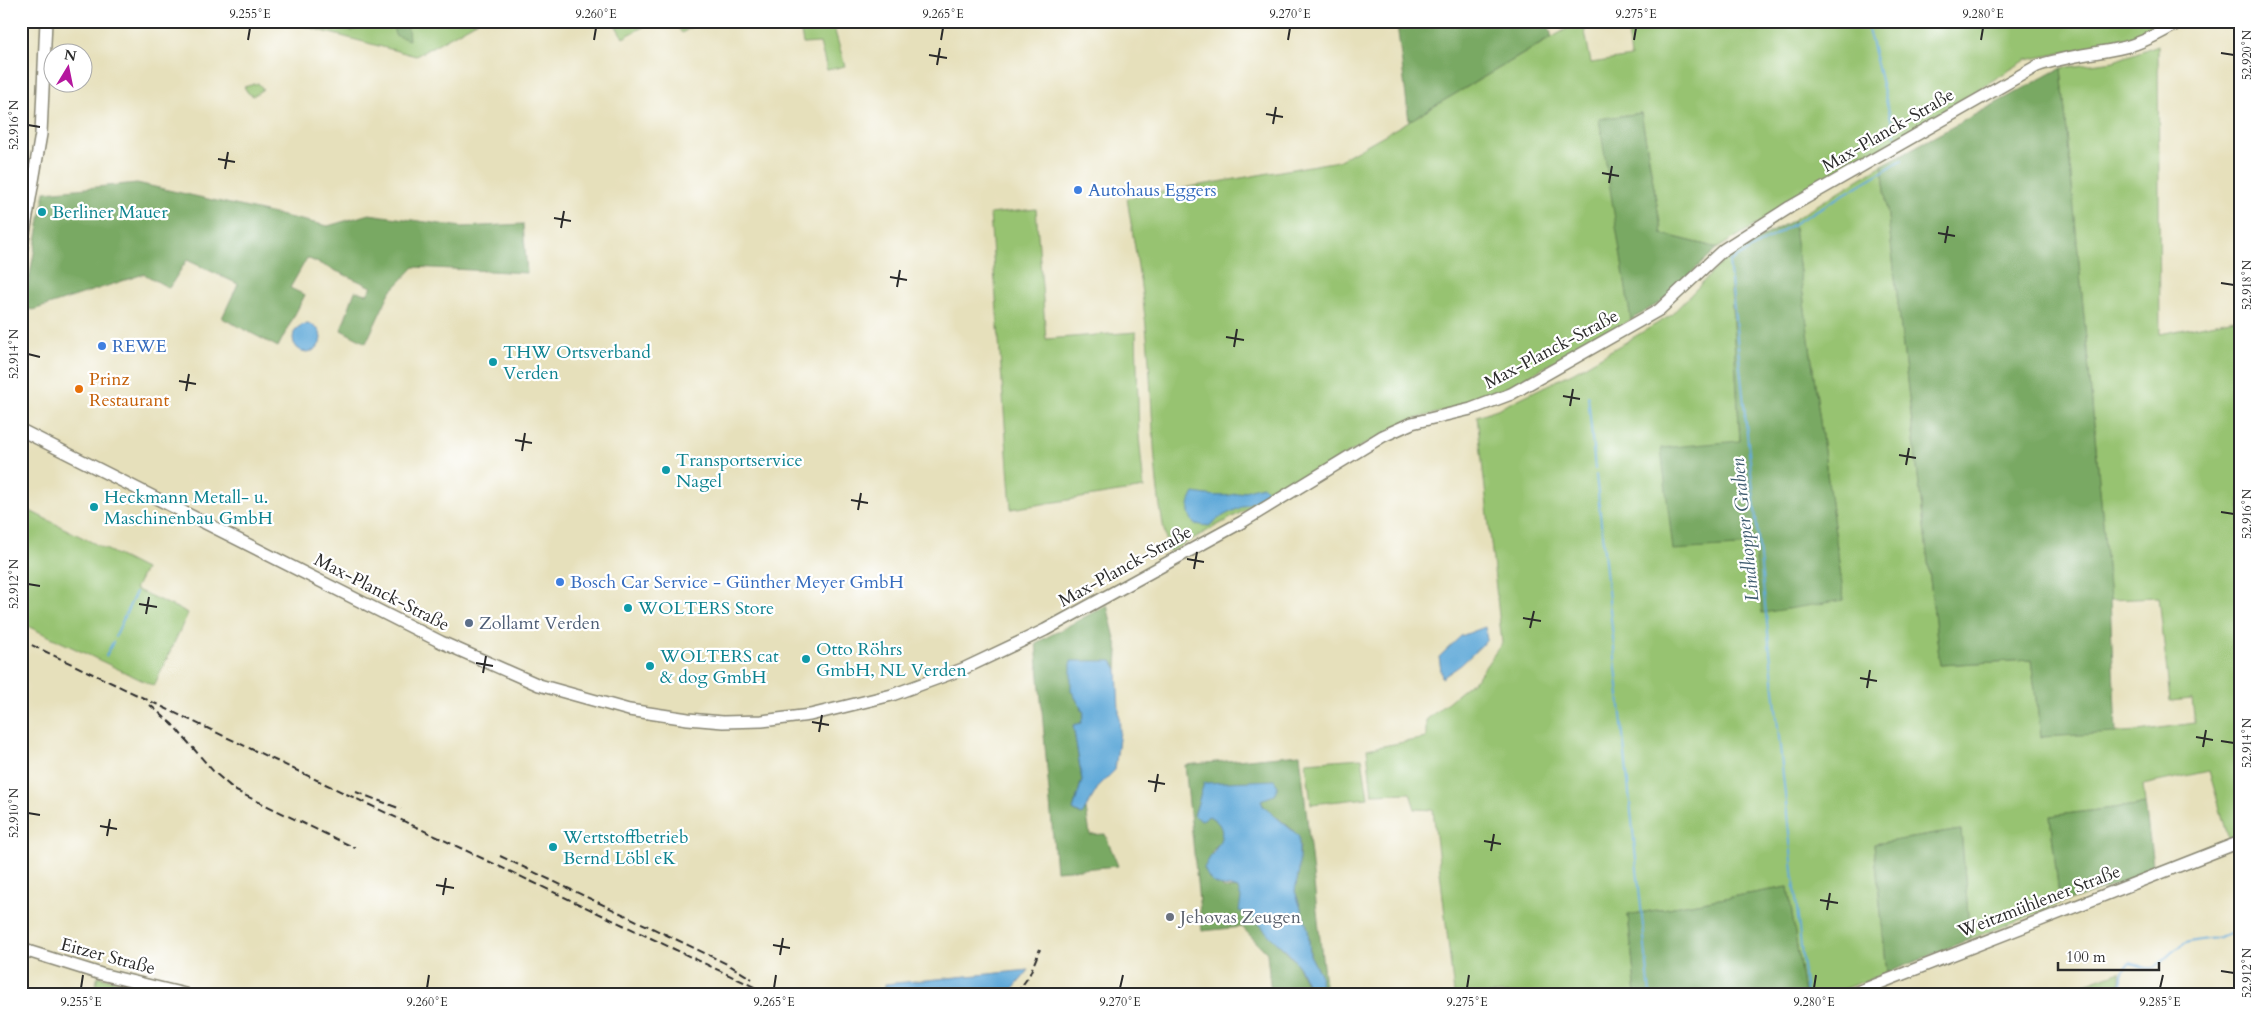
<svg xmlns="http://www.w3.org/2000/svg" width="2261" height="1015" viewBox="0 0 2261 1015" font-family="Cardo,serif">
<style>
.green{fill:#97c371;stroke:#61774e}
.forest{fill:#79a963;stroke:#526a47}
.water{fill:#62aad9;stroke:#466a82}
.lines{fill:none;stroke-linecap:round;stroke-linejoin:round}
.stream{stroke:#62aad9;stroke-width:2}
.secondary-casing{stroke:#888673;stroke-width:14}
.secondary{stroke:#fff;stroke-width:11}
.rail{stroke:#2b2b2b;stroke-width:2;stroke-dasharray:8 4;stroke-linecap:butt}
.ticks{fill:none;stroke:#2b2b2b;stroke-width:2}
.shop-dot{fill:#3f7fe0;stroke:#fff;stroke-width:2}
.culture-dot{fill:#0f9aa8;stroke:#fff;stroke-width:2}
.food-dot{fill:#e8710a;stroke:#fff;stroke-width:2}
.service-dot{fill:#5c6f8a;stroke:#fff;stroke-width:2}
.worship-dot{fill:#6b7280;stroke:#fff;stroke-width:2}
.labels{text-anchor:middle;stroke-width:4.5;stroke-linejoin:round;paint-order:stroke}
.street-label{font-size:18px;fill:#2b2b2b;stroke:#fff}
.shop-label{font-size:18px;fill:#366cbe;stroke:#fff;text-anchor:start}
.culture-label{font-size:18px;fill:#0d838f;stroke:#fff;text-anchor:start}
.food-label{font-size:18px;fill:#c56008;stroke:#fff;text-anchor:start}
.service-label{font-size:18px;fill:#4e5e75;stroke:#fff;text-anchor:start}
.worship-label{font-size:18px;fill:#5b616d;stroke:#fff;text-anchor:start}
.water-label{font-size:19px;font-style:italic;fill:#415e71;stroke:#fff}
.neatline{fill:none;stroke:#2b2b2b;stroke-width:2}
.ticks-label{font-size:12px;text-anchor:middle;fill:#2b2b2b}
</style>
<rect width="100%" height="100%" fill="#fff"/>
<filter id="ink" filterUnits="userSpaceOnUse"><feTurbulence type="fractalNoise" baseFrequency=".02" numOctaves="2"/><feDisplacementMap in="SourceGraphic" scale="10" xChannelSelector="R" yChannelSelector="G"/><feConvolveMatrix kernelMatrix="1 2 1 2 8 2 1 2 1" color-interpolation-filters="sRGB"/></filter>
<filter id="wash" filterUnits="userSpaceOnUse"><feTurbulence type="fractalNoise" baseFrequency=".0096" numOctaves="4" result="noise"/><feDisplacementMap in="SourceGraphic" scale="20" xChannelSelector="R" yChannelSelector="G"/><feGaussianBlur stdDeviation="1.12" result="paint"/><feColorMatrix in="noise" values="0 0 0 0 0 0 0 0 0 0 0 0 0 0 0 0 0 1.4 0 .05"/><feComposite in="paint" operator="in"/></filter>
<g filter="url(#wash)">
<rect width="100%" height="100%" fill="#e6e0bb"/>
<!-- green -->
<path class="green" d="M285 21H478L416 56Z
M613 21H654L623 38Z
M673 21H700L682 33Z
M799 21H832L845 66 827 70 820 43 803 44Z
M1580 21H1583L1591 63 1631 57 1627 21H2162L2127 40 2026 60 1718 248 1662 234 1641 113 1600 119 1631 320 1483 401 1407 421 1169 552C1151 482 1154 409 1147 337 1143 291 1134 244 1127 198L1338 161 1409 121Z
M2158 45 2160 334 2240 318V836L2229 840 2209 771 2143 785 2145 804 2050 816 2060 904 1970 939 1961 830 1874 844 1887 973 1829 994H1804L1788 887 1628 915 1636 994H1454L1433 810 1415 809 1410 793 1372 794 1367 749 1426 738V720L1478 677 1502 643 1477 416 1500 408 1574 372 1670 316 1729 255 1740 441 1673 549 1755 545 1844 600 1793 220 1882 165 1940 665 2031 660 2041 737 2138 731 2195 723 2192 699 2170 701 2159 597 2110 599 2061 68 2114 61Z
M258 83 263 89 253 96 248 93 244 87Z
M1036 209 1046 339 1136 332 1139 436 1144 488 1011 509 990 214Z
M30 511 145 569 135 589 188 613 154 686 21 623V523L23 524Z
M1362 758 1368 798 1311 804 1306 762Z
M2120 971V994H2058Z
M98 976 167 994H93Z"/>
<!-- forest -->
<path class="forest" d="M338 21H363L359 28 351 31 342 27Z
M392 21H407L409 40 395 35Z
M1401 21H1547L1552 37 1409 121 1397 24Z
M2061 68 2110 599 2116 733 2041 737 2031 660 1940 665 1882 165Z
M1641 113 1662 234 1718 248 1659 303 1631 320 1599 119Z
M137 183 328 226 369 214 462 227 523 224 527 273 414 267 390 292 366 343 341 330 355 291 367 294 372 287 307 258 290 288 305 295 278 347 222 318 238 284 187 260 169 288 144 274 33 310 24 308 45 192Z
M1793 220 1844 600 1762 613 1754 545 1673 550 1661 448 1740 441 1729 255Z
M1107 605 1118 651 1117 669 1112 661 1071 690 1084 713 1081 724 1073 725 1082 780 1073 810 1081 815 1086 809 1090 835 1105 834 1118 866 1056 871 1036 643Z
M1300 754 1326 994H1321L1320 974 1310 955 1308 929 1295 891 1300 846 1293 830 1263 806 1261 799 1205 783 1194 815 1209 816 1219 821 1223 833 1222 839 1211 853 1223 888 1238 889 1249 914 1296 962 1311 994H1271L1267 953 1242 927 1202 931 1185 765Z
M2145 804 2154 872 2060 904 2050 816Z
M1961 830 1970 939 1887 973 1874 844Z
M1788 887 1804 994H1636L1628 915Z
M2106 983 2111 990 2108 994H2084L2094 985Z"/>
<!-- water -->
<path class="water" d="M293 338a14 14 0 1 1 28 0a14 14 0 1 1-28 0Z
M1263 486 1268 492C1250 507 1226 510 1209 526L1194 524C1187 512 1187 505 1194 493 1206 495 1218 497 1231 495 1242 493 1251 488 1263 486Z
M1485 627 1487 640 1461 665 1442 678 1439 657 1461 636Z
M1071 661H1112L1117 669 1120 731 1115 770 1099 786 1082 815 1073 810 1082 780 1073 725 1081 723 1084 713 1071 690Z
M1274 780 1278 786 1274 795 1261 800 1263 806 1299 836V871L1295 891 1308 929 1310 955 1320 974 1321 994H1311C1306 981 1300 966 1291 956 1286 949 1277 944 1271 937 1260 926 1255 915 1239 911L1241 898 1238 889C1221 883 1213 891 1204 868 1213 849 1236 831 1209 816L1202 820 1194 816 1204 783Z
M1029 970 1009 994H885V984Z"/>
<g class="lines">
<!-- stream -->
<path class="stream" d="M1866 21 1895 135
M1588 396 1595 469
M1596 475 1650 994
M115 637 136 592
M106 656 113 642
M1806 994 1729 262 1902 160
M1839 994 1848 990
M2123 994C2122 982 2119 969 2130 963L2147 968H2155C2165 959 2177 945 2190 942 2209 937 2221 941 2240 929"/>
</g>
</g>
<g filter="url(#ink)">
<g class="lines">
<!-- secondary casing -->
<g class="secondary-casing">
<path id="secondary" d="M21 251 41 134 46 21
M21 430 441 642 539 685 629 710 688 719 723 722 762 721 810 715 892 695 963 669 1045 630 1242 522 1383 436 1412 423 1471 409 1511 394 1659 310 1723 250 1790 207 2037 66C2065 56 2095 54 2125 47 2145 42 2163 32 2181 21
M21 949 101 974 185 994
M1852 994 2240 842"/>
</g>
<!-- secondary -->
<use href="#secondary" class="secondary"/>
<!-- rail -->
<path class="rail" d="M21 640 769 994
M150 705 172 724 214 772 236 791 355 848
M356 792 401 809
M500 856 671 937
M665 934 729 965 752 979
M1016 994 1029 976 1040 949"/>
</g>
</g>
<!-- ticks -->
<path class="ticks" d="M248 40 250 28M594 40 596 28M941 40 943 28M1288 40 1290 28M1634 40 1636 28M1981 40 1983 28M2221 53 2234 55M929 55 947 58M937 65 940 48M1266 114 1283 117M1273 124 1276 107M28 125 40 127M218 159 235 162M225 169 228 152M1602 173 1619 176M1609 183 1612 166M554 218 571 221M561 228 564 211M1938 233 1955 236M1945 243 1948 226M890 277 907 280M2221 283 2234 285M897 287 900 270M1226 337 1244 340M1234 347 1237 329M28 354 40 357M179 381 196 384M186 391 189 374M1563 396 1580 399M1570 406 1573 389M515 440 532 443M522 451 525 433M1899 455 1916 458M1906 465 1909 448M851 500 868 503M858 510 861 493M2221 512 2234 514M1187 559 1204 562M1194 569 1197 552M28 584 40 586M139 604 157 607M146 614 149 597M1523 618 1541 621M1530 628 1534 611M476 663 493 666M483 673 486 656M1860 678 1877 681M1867 688 1870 670M812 722 829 725M819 732 822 715M2196 737 2213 740M2221 741 2234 743M2203 747 2206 730M1148 781 1165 784M1155 792 1158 774M28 813 40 815M100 826 117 829M107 836 110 819M1484 841 1501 844M1491 851 1494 834M436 885 454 888M443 895 446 878M1820 900 1838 903M1827 910 1830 893M773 945 790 948M780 955 783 938M2221 971 2234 973M81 988 83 975M427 988 429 975M774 988 776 975M1120 988 1123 975M1467 988 1469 975M1814 988 1816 975M2160 988 2163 975"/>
<!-- markers -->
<g class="shop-dot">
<circle cx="1078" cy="190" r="5"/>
<circle cx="102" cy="346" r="5"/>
<circle cx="560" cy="582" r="5"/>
</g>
<g class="culture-dot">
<circle cx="42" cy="212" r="5"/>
<circle cx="493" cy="362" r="5"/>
<circle cx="666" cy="470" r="5"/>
<circle cx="94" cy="507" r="5"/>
<circle cx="628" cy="608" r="5"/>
<circle cx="806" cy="659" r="5"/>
<circle cx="650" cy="666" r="5"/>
<circle cx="553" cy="847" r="5"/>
</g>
<circle class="food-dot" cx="79" cy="389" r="5"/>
<circle class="service-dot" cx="469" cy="623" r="5"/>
<circle class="worship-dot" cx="1170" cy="917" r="5"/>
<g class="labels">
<!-- street labels -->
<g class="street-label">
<text transform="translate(1888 130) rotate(-30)" y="6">Max-Planck-Straße</text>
<text transform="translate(1551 349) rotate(-28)" y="6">Max-Planck-Straße</text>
<text transform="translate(1125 566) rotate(-29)" y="6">Max-Planck-Straße</text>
<text transform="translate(382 592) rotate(27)" y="6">Max-Planck-Straße</text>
<text transform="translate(2039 901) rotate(-21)" y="6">Weitzmühlener Straße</text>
<text transform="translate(108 956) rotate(15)" y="6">Eitzer Straße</text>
</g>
<!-- shop labels -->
<g class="shop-label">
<text x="1088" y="196">Autohaus Eggers</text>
<text x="112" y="352">REWE</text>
<text x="570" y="588">Bosch Car Service - Günther Meyer GmbH</text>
</g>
<!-- culture labels -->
<g class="culture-label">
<text x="52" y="218">Berliner Mauer</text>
<text x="503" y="358">THW Ortsverband<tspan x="503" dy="21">Verden</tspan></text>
<text x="676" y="466">Transportservice<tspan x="676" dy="21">Nagel</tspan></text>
<text x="104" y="503">Heckmann Metall- u.<tspan x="104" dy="21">Maschinenbau GmbH</tspan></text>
<text x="638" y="614">WOLTERS Store</text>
<text x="816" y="655">Otto Röhrs<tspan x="816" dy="21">GmbH, NL Verden</tspan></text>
<text x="660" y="662">WOLTERS cat<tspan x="660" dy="21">&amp; dog GmbH</tspan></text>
<text x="563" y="843">Wertstoffbetrieb<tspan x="563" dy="21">Bernd Löbl eK</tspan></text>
</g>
<!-- food labels -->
<g class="food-label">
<text x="89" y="385">Prinz<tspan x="89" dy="21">Restaurant</tspan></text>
</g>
<!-- service labels -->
<g class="service-label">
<text x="479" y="629">Zollamt Verden</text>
</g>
<!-- worship labels -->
<g class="worship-label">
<text x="1180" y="923">Jehovas Zeugen</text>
</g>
<!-- water labels -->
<g class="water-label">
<text transform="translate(1744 530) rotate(-96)" y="7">Lindhopper Graben</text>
</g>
</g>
<!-- margin -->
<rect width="2261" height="1015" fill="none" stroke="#fff" stroke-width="55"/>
<!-- north arrow -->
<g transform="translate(68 68) rotate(10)"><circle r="24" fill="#ffffff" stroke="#aaaaaa"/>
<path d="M0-4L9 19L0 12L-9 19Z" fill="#b5179e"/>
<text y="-8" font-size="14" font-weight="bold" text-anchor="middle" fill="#2b2b2b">N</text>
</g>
<!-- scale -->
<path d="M2058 962v8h101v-8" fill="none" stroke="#2b2b2b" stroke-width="2.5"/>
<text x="2066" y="962" font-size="15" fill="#2b2b2b" stroke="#ffffff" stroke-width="4" paint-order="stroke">100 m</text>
<rect x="28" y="28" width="2206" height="960" class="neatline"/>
<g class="ticks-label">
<text x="250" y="18">9.255°E</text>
<text x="596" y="18">9.260°E</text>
<text x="943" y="18">9.265°E</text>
<text x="1290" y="18">9.270°E</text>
<text x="1636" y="18">9.275°E</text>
<text x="1983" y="18">9.280°E</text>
<text transform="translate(2247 55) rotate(-90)" y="4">52.920°N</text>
<text transform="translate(14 125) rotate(-90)" y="4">52.916°N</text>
<text transform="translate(2247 285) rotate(-90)" y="4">52.918°N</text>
<text transform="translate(14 354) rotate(-90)" y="4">52.914°N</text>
<text transform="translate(2247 514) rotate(-90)" y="4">52.916°N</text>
<text transform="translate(14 584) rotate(-90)" y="4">52.912°N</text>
<text transform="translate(2247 743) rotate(-90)" y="4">52.914°N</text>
<text transform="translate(14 813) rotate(-90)" y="4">52.910°N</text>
<text transform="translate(2247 973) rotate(-90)" y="4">52.912°N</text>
<text x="81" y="1006">9.255°E</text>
<text x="427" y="1006">9.260°E</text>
<text x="774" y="1006">9.265°E</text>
<text x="1120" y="1006">9.270°E</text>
<text x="1467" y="1006">9.275°E</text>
<text x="1814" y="1006">9.280°E</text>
<text x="2160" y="1006">9.285°E</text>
</g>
</svg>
